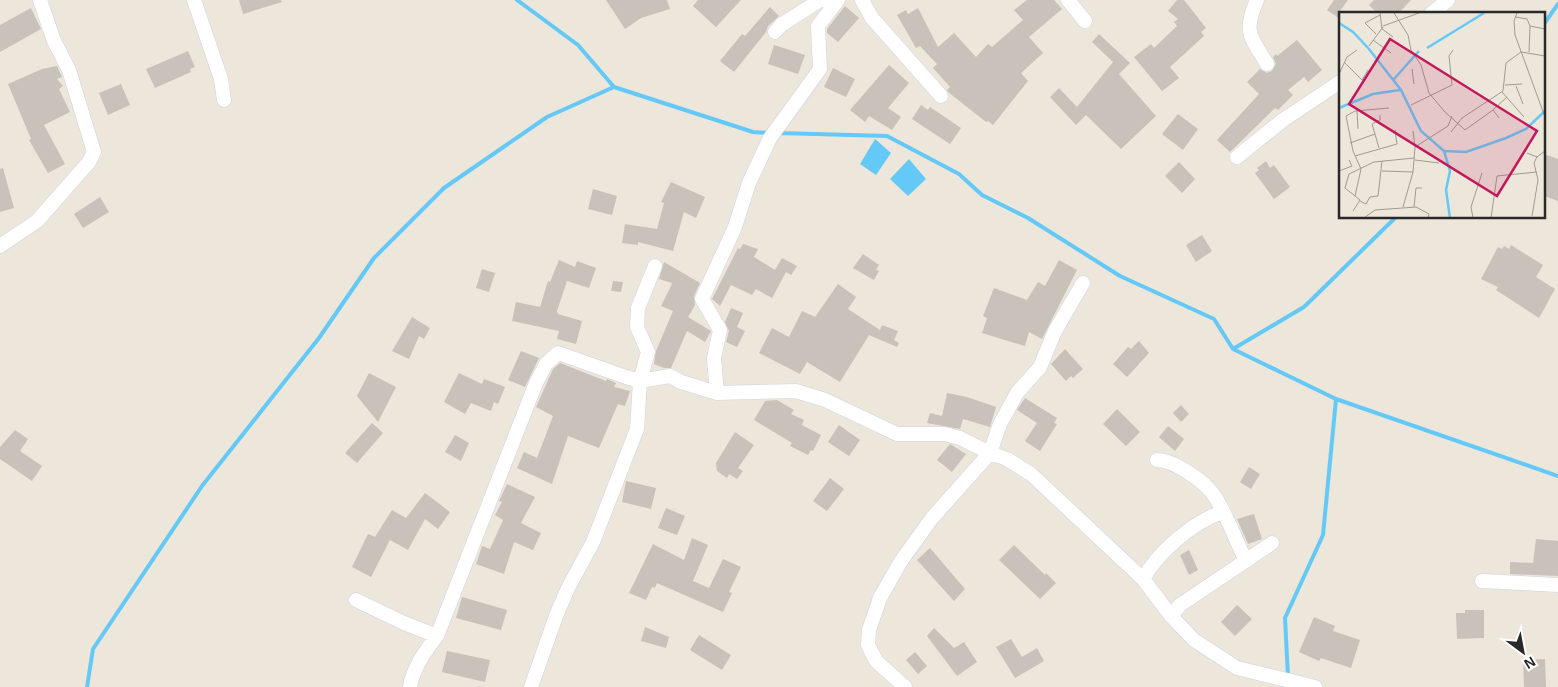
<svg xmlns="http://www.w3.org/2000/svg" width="1558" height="687" viewBox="0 0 1558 687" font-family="Arial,sans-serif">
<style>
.water{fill:#65c9f7}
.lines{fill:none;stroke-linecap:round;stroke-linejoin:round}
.stream{stroke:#65c9f7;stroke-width:4}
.building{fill:#c8c2ba}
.minor-casing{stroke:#cfd2e4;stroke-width:15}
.minor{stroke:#fff;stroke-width:14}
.inset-river{fill:none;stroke:#65c9f7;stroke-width:2.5}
.inset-road{fill:none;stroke:#9f9a93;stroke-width:1}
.view{fill:#c2185b;fill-opacity:0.15;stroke:#c2185b;stroke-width:2.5}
.inset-edge{fill:none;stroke:#292929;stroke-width:2.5}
</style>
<rect width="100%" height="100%" fill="#ede6da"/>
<!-- water -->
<path class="water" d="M875 139 891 153 876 175 860 164Z
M909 159 926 179 908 196 890 179Z"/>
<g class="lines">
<!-- stream -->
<path class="stream" d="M517 0 578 45 614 87 753 132 768 133
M1544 24 1558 4
M778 133 887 136 959 174 982 195 1028 218 1120 276 1214 319 1233 349 1336 399 1558 476
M1233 349 1304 307 1395 218
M1288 677 1285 618 1323 535 1336 399
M87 687 93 649 202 486 319 338 374 258 444 188 547 117 614 87"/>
</g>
<!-- building -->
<path class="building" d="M239 0H281L282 2 243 14Z
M606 0H667L670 9 641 18 625 29Z
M698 0H741L716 27 693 6Z
M1027 0H1054L1062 9 1029 37 1043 53 1021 73 1028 81 993 125 988 121 986 122 948 92 947 90 950 87 933 68 937 64 920 46 916 48 897 15 906 10 908 14 918 8 938 47 954 33 976 57 988 44 992 47 1023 20 1014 10Z
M1177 0H1184L1206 28 1201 32 1204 36 1170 67 1179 78 1162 91 1134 57 1151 44 1154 48 1177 26 1174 22 1178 19 1168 11Z
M1334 0H1348L1340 11V19L1327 10Z
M1374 0H1411L1398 14H1378L1369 5Z
M845 6 859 18 838 42 827 33V29Z
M770 7 779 16 768 26 766 32 734 72 720 61 742 34 745 36Z
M31 8 41 29 0 52V25Z
M1099 34 1130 63 1119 74 1156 116 1121 149 1086 115 1076 125 1050 97 1059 88 1077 107 1113 62 1092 42Z
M1297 40 1322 70 1308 82 1304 77 1288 90 1293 95 1278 110 1275 108 1230 152 1217 140 1259 94 1247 82 1260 69 1267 73 1272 71 1276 64 1273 57 1276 54 1277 56Z
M774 45 805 55 798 74 768 64Z
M188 51 195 67 190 69 191 72 155 88 146 69Z
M889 65 909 83 888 108 901 117 892 130 869 116 865 122 850 110Z
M57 66 62 77 57 79 63 86 59 89 70 112 44 125 65 164 48 173 29 140 31 139 8 84 42 69Z
M833 68 855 79 846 97 824 87Z
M121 84 130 105 108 115 99 93Z
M921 105 928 110 930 107 961 128 950 144 912 119Z
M1178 114 1198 129 1183 150 1162 134Z
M1544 154 1558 159V201L1544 196Z
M1266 161 1270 168 1274 165 1290 187 1274 199 1255 173 1259 170 1257 168Z
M1179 162 1195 179 1182 193 1165 176Z
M3 168 14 208 0 212V169Z
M671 182 705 197 696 218 684 212 673 251 638 242V245L622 243 625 224 657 229 664 203 661 202Z
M593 189 617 196 612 215 588 209Z
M100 197 109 212 83 228 74 214Z
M1202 235 1212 251 1196 262 1186 245Z
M743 244 758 249 754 257 775 270 782 258 797 266 791 275 786 272 772 298 756 289 752 295 731 285 720 306 712 299 738 248 740 249Z
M1511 245 1543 265 1536 277 1555 289 1539 318 1496 290 1498 287 1481 279 1498 247 1502 249 1504 246 1509 249Z
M863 254 879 265 876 270 879 271 874 280 853 268Z
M559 260 575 267 577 261 596 268 589 288 567 281 557 311 558 314 582 321 576 344 557 339 559 331 512 321 516 302 540 307 548 281 550 282Z
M1059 260 1077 270 1042 339 1029 332 1025 346 982 333 987 318 983 316 994 288 1027 300 1038 282 1045 286Z
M664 262 700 283 694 296 695 305 688 317 711 331 705 342 687 331 671 368H664L654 364 656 351 673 311 661 306 671 286 672 283 659 279Z
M482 269 495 273 489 292 476 288Z
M613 281 623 282 621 292 611 291Z
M838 284 856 297 848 309 880 330 882 325 898 331 894 340 899 343 897 347 869 335 840 382 807 362 800 374 759 353 772 328 789 337 802 311 815 317Z
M731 308 743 313 737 327 745 331 737 347 726 342 729 331 725 322Z
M412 317 430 328 424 339 419 336 409 359 392 351Z
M1139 341 1149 353 1127 377 1113 364 1128 347 1131 349Z
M1065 349 1083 369 1073 378 1071 376 1066 381 1051 364Z
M521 351 539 358 525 387 508 380Z
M560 363 606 381 607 379 616 383 614 387 630 391 625 406 618 404 599 448 568 436 552 484 517 468 524 452 537 458 553 416 536 407 553 369Z
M369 373 396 387 378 422 357 396Z
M459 373 482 384 484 379 505 387 498 404 494 402 491 411 471 403 465 414 444 402Z
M947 393 967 397 996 407 990 427 963 419 960 429 927 423 930 413 942 416Z
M1025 398 1057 418 1054 423 1057 424 1040 451 1025 441 1037 423 1017 410Z
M777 400 794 410 791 414 804 420 802 425 821 435 813 451 811 450 808 455 790 446 792 443 754 420 765 401Z
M1181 405 1189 414 1181 422 1173 413Z
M1117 409 1140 432 1126 446 1103 424Z
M372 423 383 433 357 463 345 453Z
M839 425 860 440 849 456 828 442Z
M1168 426 1184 439 1175 451 1159 437Z
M15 430 28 439 20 451 42 466 32 481 0 459V447Z
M735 432 754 445 738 468 743 471 737 479 729 474 727 478 717 471 716 463Z
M455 435 469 443 461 461 445 452Z
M950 444 966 454 952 472 937 460Z
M1249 467 1260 474 1251 489 1240 482Z
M830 478 844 489 827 511 813 501Z
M626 481 656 488 651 509 622 502Z
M507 484 535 497 521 523 541 533 533 550 514 542 504 574 476 564 482 546 490 549 503 520 495 515 502 502 499 501Z
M425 493 450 512 438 529 425 519 408 550 390 540 371 577 352 567 368 534 375 537 392 510 406 518Z
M666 508 685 516 677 535 658 528Z
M1254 514 1262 539 1248 544 1237 519Z
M692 538 708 545 693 581 709 588 723 559 741 567 729 592 732 593 723 612 657 583 655 588 652 587 646 600 629 593 653 544 684 560Z
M1536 539 1558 541V576L1510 574V562L1533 563Z
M1014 545 1045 575 1046 573 1056 583 1040 599 999 560Z
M930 548 965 589 954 601 917 560Z
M1189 550 1198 570 1189 575 1180 555Z
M462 597 507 610 501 630 456 618Z
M1237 605 1252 619 1235 636 1221 622Z
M1465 610H1484V638L1457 639 1456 613H1465Z
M1314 617 1335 626 1333 631 1360 640 1351 668 1321 658 1319 661 1299 652Z
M645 627 669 637 666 648 641 641Z
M934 628 954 648 964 642 977 662 957 676 927 636Z
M699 635 731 655 722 670 690 650Z
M1011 639 1022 657 1037 648 1044 661 1015 678 996 647Z
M447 651 490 660 485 682 442 672Z
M915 652 927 666 918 674 906 660Z
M1545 659 1546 687H1524L1523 660Z"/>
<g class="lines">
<!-- minor casing -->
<g class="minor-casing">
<path id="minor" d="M194 0 221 79 224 100
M862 0 872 18 941 96
M1068 0 1085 21
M1257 0C1243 32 1250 36 1267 64
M1431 14 1448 0
M775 32 781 25 820 0 837 1
M1237 157 1283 120 1340 82
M0 246 37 221 89 162 94 152 69 70 54 41 40 0
M717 393 714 358 720 330 702 299 735 227 749 183 770 138 820 69 818 26 838 0
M1157 460C1173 460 1203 480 1213 494 1225 510 1236 541 1246 561
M1143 579C1159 551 1192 523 1222 512
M1482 581 1558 585
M356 600 404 623 437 636 536 383 546 364 558 353 626 377 640 381 670 376 681 382 717 393 796 391 825 400 897 434H945L960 438 990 453 1007 459 1031 474 1143 579 1171 616 1194 640 1237 668 1315 687
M1171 616 1180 605 1272 543
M410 687C413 668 425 651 437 636
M531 687 556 616 568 588 593 542 637 429 640 381 648 352 637 327 638 308 655 266
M905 687 876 661 868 645 869 630 880 598 901 561 932 518 990 453 1000 424 1017 393 1040 367 1055 331 1083 283"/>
</g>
<!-- minor -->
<use href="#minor" class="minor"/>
</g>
<!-- overview -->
<g transform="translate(1339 12)">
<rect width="206" height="206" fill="#ede6da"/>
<path class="inset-river" d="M0 11 14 20 30 37 62 78 82 119 105 139 111 159 107 178 111 206M88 36 145 1M55 67 80 39M0 96 34 82 61 78M105 139 127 140 167 126 187 117 206 99"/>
<path class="inset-road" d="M41 1 43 17 54 25M55 1 69 23 72 38 82 53 90 81 106 100 126 118 154 98 160 106M178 1 175 9 176 23 206 105M176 5 188 7 191 14 206 17M44 14 80 1M37 22 26 11 41 3M34 28 52 41M30 34 44 15M190 40 191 14M5 50 23 68 29 58M73 57 75 72M0 62 8 45 18 38M166 73 183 72M177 74 184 92M163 80 185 105M72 93 113 73 110 44 114 38M154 98 168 85M18 99 19 117M74 119 76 135M112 120 123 106 164 79 167 51 182 40 206 44M11 131 36 122M40 136 33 112 41 108V103M188 141 198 145 206 139M16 144 58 132 56 118M76 148 100 151M0 159 13 154 10 148M43 159 74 160M16 184 22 157 14 139 7 104 16 99 50 96M21 189 27 192 31 185 39 184 43 149M64 195 74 160 76 135 109 114 113 104M75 195 77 176H83M14 199 21 188 6 176 10 162 35 150 75 146M193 204 199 168 195 151 198 145M25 206 36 198 77 195 90 202 89 206M134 206 132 195 143 161M152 206 158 164 198 160M154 206H202"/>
<path class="view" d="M51 27 198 119 158 184 10 92Z"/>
<rect width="206" height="206" class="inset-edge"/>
</g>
<!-- north arrow -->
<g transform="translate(1523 652) rotate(148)" stroke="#ffffff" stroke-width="4" paint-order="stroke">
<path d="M0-4L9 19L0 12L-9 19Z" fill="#292929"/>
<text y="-8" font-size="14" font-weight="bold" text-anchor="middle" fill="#292929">N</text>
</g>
</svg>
